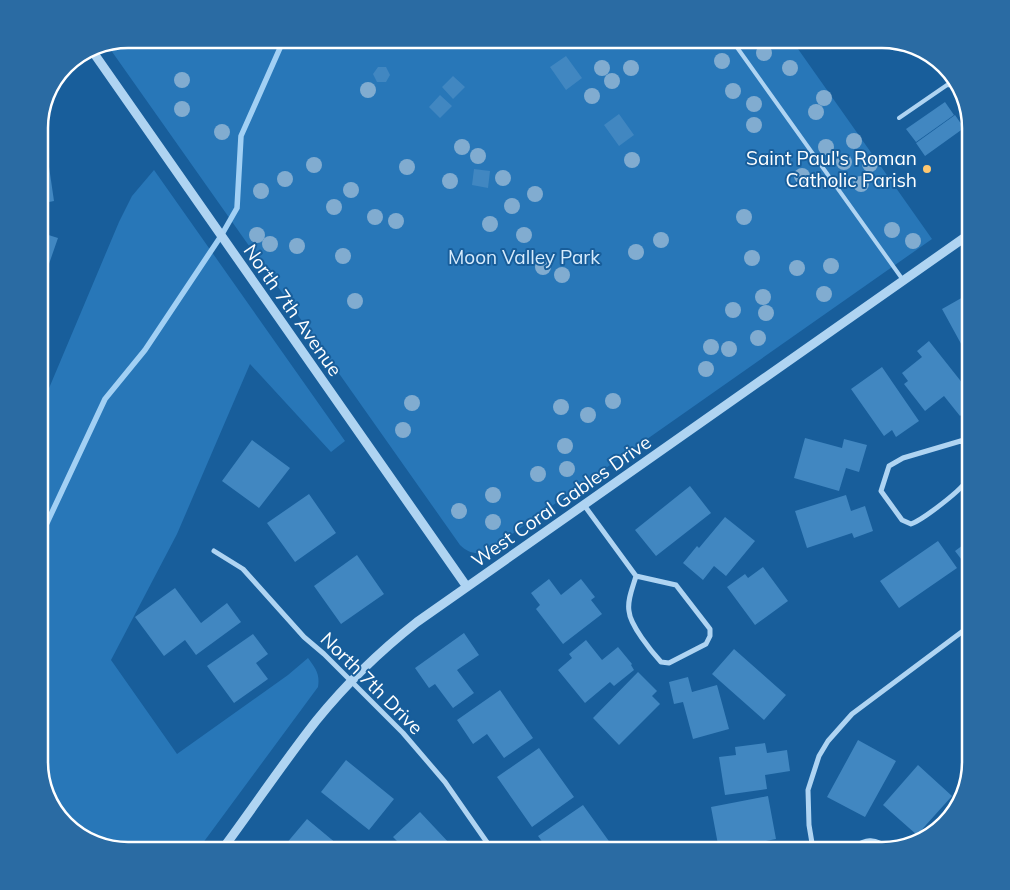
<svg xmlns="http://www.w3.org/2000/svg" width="1010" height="890" viewBox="0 0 1010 890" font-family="Mulish,sans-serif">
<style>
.green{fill:#2877b8}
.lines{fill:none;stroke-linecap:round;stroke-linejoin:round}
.stream{stroke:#a2d0f4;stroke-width:5.5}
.building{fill:#4187c1}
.service{stroke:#afd4f2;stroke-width:4}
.minor{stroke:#afd4f2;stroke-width:5}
.tertiary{stroke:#afd4f2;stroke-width:9}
.tree{fill:#81acd0}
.poi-dot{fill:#ffc870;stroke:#185e9b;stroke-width:2}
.labels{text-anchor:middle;stroke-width:4;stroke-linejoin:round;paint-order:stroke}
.poi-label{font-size:19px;fill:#fff;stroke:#185e9b;text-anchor:end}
.park-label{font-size:19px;fill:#d7ebfc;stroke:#185e9b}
.street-label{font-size:19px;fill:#fff;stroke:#185e9b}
.rim{fill:none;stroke:#fff;stroke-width:2.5}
</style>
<rect width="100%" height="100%" fill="#185e9b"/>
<!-- green -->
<path class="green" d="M127 39H791L932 239 489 550C478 556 468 553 460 545L108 46Z
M154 170 345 441 331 452 250 364 177 534 111 660 177 754 288 675 308 658C316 669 320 674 318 687L197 851H127L93 844 65 826 39 768V412L119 222 132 196Z"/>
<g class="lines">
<!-- stream -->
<path class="stream" d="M39 540 105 399 145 350 221 236 237 208 241 136 284 39"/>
</g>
<!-- building -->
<path class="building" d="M866 39H883L917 46 936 58 871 46Z
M566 56 582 78 566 90 550 67Z
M378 67H386L390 75 386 82H377L373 74Z
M453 76 465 87 453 99 442 87Z
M440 95 452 106 440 118 429 107Z
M945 102 954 115 916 142 906 129Z
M619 114 634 135 619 146 604 125Z
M955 115 964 128 925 156 916 143Z
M47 153 54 201 39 204V154Z
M474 169 490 171 488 188 472 185Z
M39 232 58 238 42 284 39 283Z
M965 296 971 308V349L965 351 942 309Z
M929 341 971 394V407L960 416 944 396 925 411 904 384 908 381 902 373 922 357 917 351Z
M882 367 919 421 896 437 892 430 884 436 851 389Z
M805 438 842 448 844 439 867 445 859 472 846 468 839 491 794 478Z
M252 440 290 468 259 508 222 481Z
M690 486 711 513 656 556 635 530Z
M309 494 336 533 295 562 267 523Z
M846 495 851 511 865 506 873 531 854 538 852 533 807 548 795 511Z
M725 517 755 541 726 576 714 566 703 580 683 563 697 546 699 548Z
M971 517V536L962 524Z
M971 539V572L955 551Z
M938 541 957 568 899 608 880 581Z
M357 555 384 594 341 624 314 586Z
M763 567 788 601 755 625 727 587 745 574 748 578Z
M549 579 561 595 581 579 595 597 591 600 602 614 563 644 536 609 540 605 531 593Z
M175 588 201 623 227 603 241 622 196 655 185 640 164 656 135 617Z
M464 633 479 655 457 670 474 693 453 708 435 684 429 688 415 668Z
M253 634 268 654 256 663 268 679 234 703 207 666Z
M586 640 602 660 618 647 632 664 631 665 634 670 614 686 610 682 585 703 558 670 572 658 569 654Z
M734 649 786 695 764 720 712 674Z
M638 672 657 691 652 696 660 704 619 745 593 718Z
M688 677 692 692 717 685 729 729 693 739 683 702 674 704 669 682Z
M500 690 533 738 504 758 487 734 473 744 457 720Z
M858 740 896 761 865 817 827 797Z
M765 743 767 753 787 750 790 771 765 775 767 789 725 795 719 757 736 755 735 747Z
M539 748 574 797 532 827 497 777Z
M346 760 394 799 369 830 321 792Z
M918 765 952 796 917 835 883 805Z
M768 796 776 839 719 850 711 807Z
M583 805 616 851H549L538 836Z
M420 812 451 845 445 851H392L400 844 393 837Z
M952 812 946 825 915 845 914 843Z
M307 819 337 844 331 851H280Z"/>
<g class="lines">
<!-- service -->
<path class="service" d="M731 39 903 280
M899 118 947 85 960 86"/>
<!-- minor -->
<path class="minor" d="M964 440C966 452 971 467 968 478 964 489 922 520 911 524L902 520 881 491 889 466 903 458 964 440 971 435
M584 505 636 576 676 585 710 629V636L706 644 669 663 661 662C651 651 630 625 629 611 627 600 633 587 636 576
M214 551 243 569 304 637 324 654 403 733 445 782 493 851
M817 851 812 843 809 825 808 790 819 756 828 741 852 714 971 625
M844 851C861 843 873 833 888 850"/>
<!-- tertiary -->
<path class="tertiary" d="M93 52 467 587
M221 851C253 808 283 763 316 721 346 684 380 651 417 622L971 233"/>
</g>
<!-- trees -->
<g class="tree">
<circle cx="764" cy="53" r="8"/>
<circle cx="722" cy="61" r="8"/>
<circle cx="602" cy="68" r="8"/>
<circle cx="631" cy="68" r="8"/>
<circle cx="790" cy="68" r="8"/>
<circle cx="182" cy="80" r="8"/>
<circle cx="612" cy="81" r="8"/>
<circle cx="368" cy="90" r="8"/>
<circle cx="733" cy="91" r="8"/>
<circle cx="592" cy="96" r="8"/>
<circle cx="824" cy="98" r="8"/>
<circle cx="754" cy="104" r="8"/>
<circle cx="182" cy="109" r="8"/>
<circle cx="816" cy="112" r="8"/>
<circle cx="754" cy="125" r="8"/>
<circle cx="222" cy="132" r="8"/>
<circle cx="854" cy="141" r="8"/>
<circle cx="462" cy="147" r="8"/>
<circle cx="826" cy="147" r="8"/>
<circle cx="478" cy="156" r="8"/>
<circle cx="632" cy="160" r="8"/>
<circle cx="844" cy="162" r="8"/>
<circle cx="870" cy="164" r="8"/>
<circle cx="314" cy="165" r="8"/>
<circle cx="407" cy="167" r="8"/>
<circle cx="802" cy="176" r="8"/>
<circle cx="503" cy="178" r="8"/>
<circle cx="285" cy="179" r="8"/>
<circle cx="450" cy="181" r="8"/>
<circle cx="861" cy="184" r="8"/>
<circle cx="351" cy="190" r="8"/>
<circle cx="261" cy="191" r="8"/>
<circle cx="535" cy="194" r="8"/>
<circle cx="512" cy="206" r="8"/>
<circle cx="334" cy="207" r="8"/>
<circle cx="375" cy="217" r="8"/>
<circle cx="744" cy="217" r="8"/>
<circle cx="396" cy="221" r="8"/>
<circle cx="490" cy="224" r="8"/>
<circle cx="892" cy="230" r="8"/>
<circle cx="257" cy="235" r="8"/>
<circle cx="524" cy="235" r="8"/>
<circle cx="661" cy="240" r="8"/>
<circle cx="913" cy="241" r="8"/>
<circle cx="270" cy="244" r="8"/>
<circle cx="297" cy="246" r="8"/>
<circle cx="636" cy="252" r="8"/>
<circle cx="343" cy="256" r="8"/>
<circle cx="752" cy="258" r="8"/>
<circle cx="831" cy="266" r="8"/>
<circle cx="543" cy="267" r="8"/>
<circle cx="797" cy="268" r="8"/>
<circle cx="562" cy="275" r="8"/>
<circle cx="824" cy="294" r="8"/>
<circle cx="763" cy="297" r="8"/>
<circle cx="355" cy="301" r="8"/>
<circle cx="733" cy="310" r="8"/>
<circle cx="766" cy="313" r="8"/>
<circle cx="758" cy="338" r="8"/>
<circle cx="711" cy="347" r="8"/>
<circle cx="729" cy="349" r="8"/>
<circle cx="706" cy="369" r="8"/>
<circle cx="613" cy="401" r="8"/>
<circle cx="412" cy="403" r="8"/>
<circle cx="561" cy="407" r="8"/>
<circle cx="588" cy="415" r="8"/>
<circle cx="403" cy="430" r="8"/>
<circle cx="565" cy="446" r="8"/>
<circle cx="567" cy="469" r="8"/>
<circle cx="538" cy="474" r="8"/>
<circle cx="493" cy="495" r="8"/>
<circle cx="459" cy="511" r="8"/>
<circle cx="493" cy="522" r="8"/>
</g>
<!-- markers -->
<circle class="poi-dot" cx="927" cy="169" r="5"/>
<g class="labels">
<!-- poi labels -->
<g class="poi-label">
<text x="917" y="165">Saint Paul's Roman<tspan x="917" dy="22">Catholic Parish</tspan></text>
</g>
<!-- park labels -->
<g class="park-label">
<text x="524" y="264">Moon Valley Park</text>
</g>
<!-- street labels -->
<g class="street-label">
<text transform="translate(293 310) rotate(55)" y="7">North 7th Avenue</text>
<text transform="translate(561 501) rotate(-35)" y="7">West Coral Gables Drive</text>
<text transform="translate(372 683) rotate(45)" y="7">North 7th Drive</text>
</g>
</g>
<!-- crop -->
<path d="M0 0H1010V890H0ZM128 48H882A80 80 0 0 1 962 128V762A80 80 0 0 1 882 842H128A80 80 0 0 1 48 762V128A80 80 0 0 1 128 48Z" fill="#2a6ba3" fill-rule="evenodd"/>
<path class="rim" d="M128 48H882A80 80 0 0 1 962 128V762A80 80 0 0 1 882 842H128A80 80 0 0 1 48 762V128A80 80 0 0 1 128 48Z"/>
</svg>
